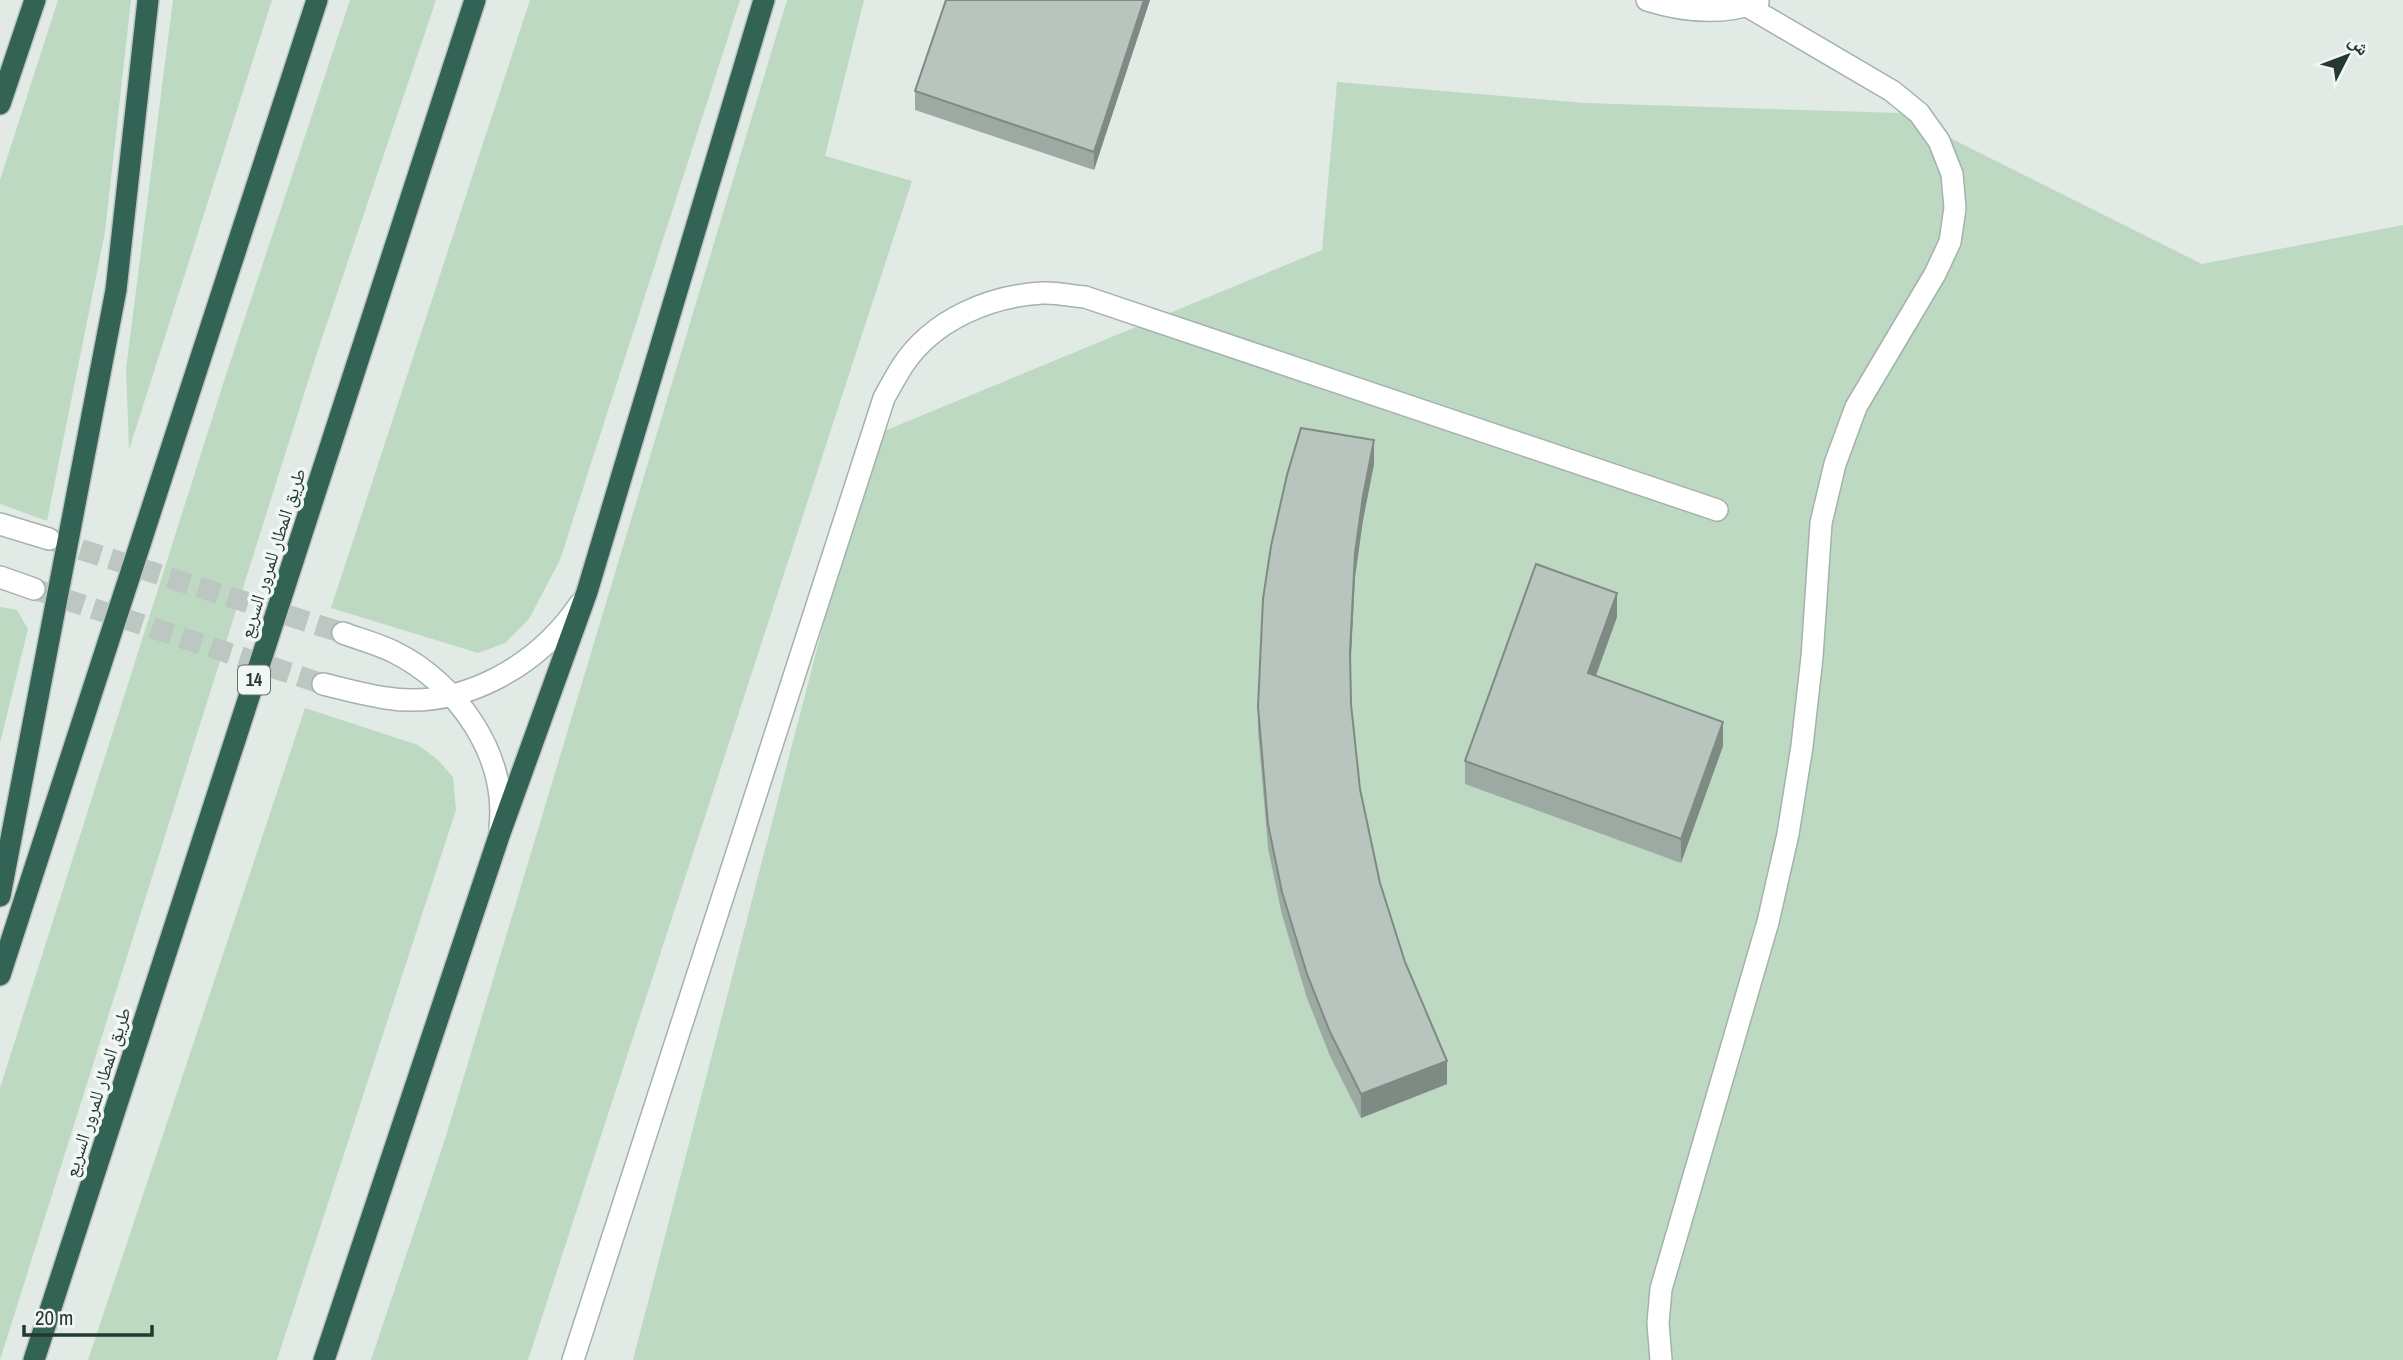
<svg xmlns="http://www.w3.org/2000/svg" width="2403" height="1360" viewBox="0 0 2403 1360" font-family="'Archivo Narrow','Noto Naskh Arabic',sans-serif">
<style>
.green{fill:#bdd9c1}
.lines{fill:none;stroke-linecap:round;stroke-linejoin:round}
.minor-tunnel{stroke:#bcc7c2;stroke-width:21;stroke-dasharray:21 10;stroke-linecap:butt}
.minor-casing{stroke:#a5b1ac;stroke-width:24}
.highway-casing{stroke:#bdc4c1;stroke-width:24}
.minor{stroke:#fff;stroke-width:21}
.highway{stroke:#326354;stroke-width:21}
.wall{fill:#9da9a3}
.shaded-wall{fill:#808a85}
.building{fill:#b7c5be;stroke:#808a85;stroke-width:2}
.labels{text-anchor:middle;stroke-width:7;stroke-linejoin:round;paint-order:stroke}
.shield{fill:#f2f7f4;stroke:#62726c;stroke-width:2}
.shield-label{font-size:18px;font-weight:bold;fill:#243931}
.street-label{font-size:19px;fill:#243931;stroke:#f2f7f4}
</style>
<rect width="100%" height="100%" fill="#e2eae6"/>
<!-- green -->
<path class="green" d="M58 0H131L105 232 47 521 0 504V180Z
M173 0H272L129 450 126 369Z
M350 0H436L316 356 0 1360V1088L224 381Z
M530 0H740L560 560 529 619 505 643 478 653 331 608Z
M787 0H864L825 156 912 181 528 1360H371L446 1136Z
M1337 82 1585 103 1900 113 2202 264 2403 225V1360H633L872 436 1322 250Z
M0 607 17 610 28 629 0 743Z
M305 708 418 745 438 760 453 777 456 810 277 1360H88Z"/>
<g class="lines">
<!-- minor-tunnel -->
<path class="minor-tunnel" d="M51 540 343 633
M34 589 323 684"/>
<!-- minor casing -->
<g class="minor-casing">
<path id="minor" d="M1647 0C1682 11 1722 15 1758 2
M0 524 49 539
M0 577 34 589
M343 633C359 639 378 644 394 652 457 683 508 755 500 827
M323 684C344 689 365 695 386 698 462 710 538 666 580 604
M573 1360 884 398C890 387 896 376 903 365 933 320 989 296 1042 293 1056 292 1071 296 1085 297L1717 510
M1661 1360 1658 1323 1661 1289 1768 922 1788 834 1802 746 1812 657 1821 523 1835 464 1856 407 1935 274 1950 242 1955 208 1952 174 1939 141 1919 113 1892 91 1747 6"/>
</g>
<!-- highway casing -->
<g class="highway-casing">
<path id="highway" d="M0 104 35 0
M0 896 116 290 148 0
M0 975 317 0
M34 1360 475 0
M324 1360 499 836 587 592 764 0"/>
</g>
<!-- minor -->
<use href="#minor" class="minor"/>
<!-- highway -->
<use href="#highway" class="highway"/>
</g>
<!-- wall -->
<path class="wall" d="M946 0H1150L1094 170 915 110V91Z
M1374 464 1363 520 1355 577 1350 667 1351 704 1360 789 1380 883 1405 962 1447 1084 1361 1118 1330 1056 1307 998 1282 915 1268 848 1258 731V707Z
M1617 617 1596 676 1723 746 1681 863 1465 784V761Z"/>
<!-- shaded-wall -->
<path class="shaded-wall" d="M1144 0H1150L1094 170V152Z
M1374 440V464L1363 520 1355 577 1350 676V652L1355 553 1363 496Z
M1617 593V617L1588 697V673Z
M1723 722V746L1681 863V839Z
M1447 1061V1084L1361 1118V1094Z"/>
<!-- building -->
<path class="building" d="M946 0H1144L1094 152 915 91Z
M1301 428 1374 440 1363 496 1355 553 1350 652 1351 704 1360 789 1380 883 1405 962 1447 1061 1361 1094 1330 1032 1307 974 1282 892 1268 824 1258 707 1263 599 1271 546 1287 475Z
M1536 564 1617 593 1588 673 1723 722 1681 839 1465 761Z"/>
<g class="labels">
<!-- shield labels -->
<rect class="shield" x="238" y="665.5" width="32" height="29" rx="5"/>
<g class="shield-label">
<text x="254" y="686">14</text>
</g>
<!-- street labels -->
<g class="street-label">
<text transform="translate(272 553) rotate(-72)" y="7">طريق المطار للمرور السريع</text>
<text transform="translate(97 1092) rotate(-72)" y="7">طريق المطار للمرور السريع</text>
</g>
</g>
<!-- north arrow -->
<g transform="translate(2347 56) rotate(48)" stroke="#f2f7f4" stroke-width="5" paint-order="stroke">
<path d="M0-5L12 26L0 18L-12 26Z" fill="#243931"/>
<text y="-10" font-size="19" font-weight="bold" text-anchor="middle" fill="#243931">ش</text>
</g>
<!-- scale -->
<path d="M24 1325v10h128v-10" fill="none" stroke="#243931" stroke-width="3.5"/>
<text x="35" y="1325" font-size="21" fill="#243931" stroke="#f2f7f4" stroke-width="5" paint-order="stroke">20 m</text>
</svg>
